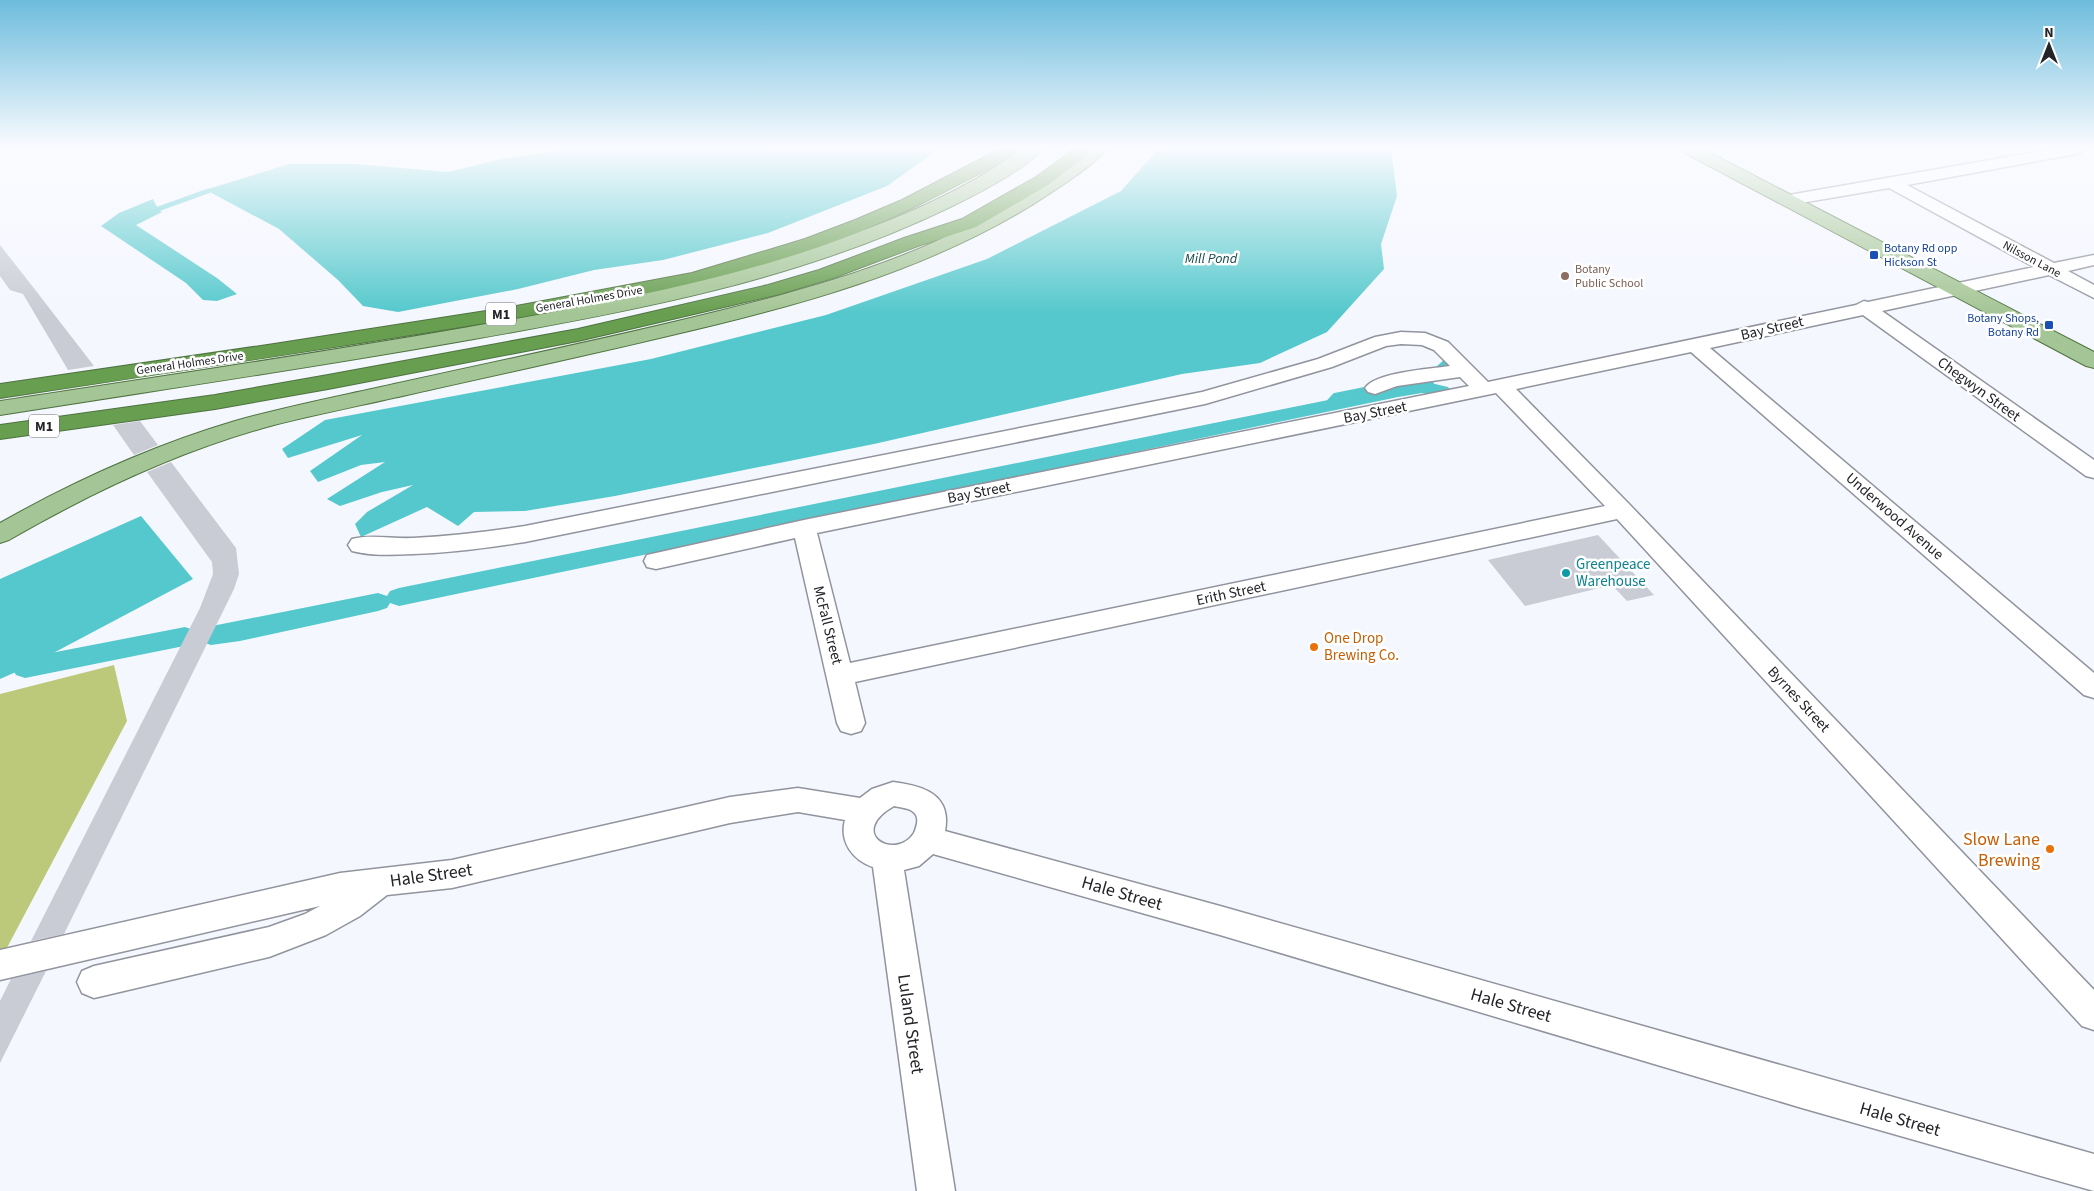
<svg xmlns="http://www.w3.org/2000/svg" width="2094" height="1191" viewBox="0 0 2094 1191" font-family="'Source Sans 3',sans-serif">
<style>
.forest{fill:#bdc97a}
.water{fill:#54c8cc}
.lines{fill:none;stroke-linecap:round;stroke-linejoin:round}
.stream-far1{stroke:#54c8cc;stroke-width:5}
.stream{stroke:#54c8cc;stroke-width:6}
.canal{fill:#54c8cc;fill-rule:evenodd}
.building{fill:#c9ccd5}
.minor-casing{stroke:#91949d;stroke-width:3}
.major-casing{stroke:#4f7341;stroke-width:2}
.highway-casing{stroke:#4f7341;stroke-width:2}
.minor{fill:#fff;fill-rule:evenodd}
.major{fill:#a4c595;fill-rule:evenodd}
.highway{fill:#679e4f;fill-rule:evenodd}
.transit-dot{fill:#1a4fb4;stroke:#fff;stroke-width:2}
.education-dot{fill:#8d6e63;stroke:#fff;stroke-width:2}
.culture-dot{fill:#0f9aa8;stroke:#fff;stroke-width:2}
.food-dot{fill:#e8710a;stroke:#fff;stroke-width:2}
.labels{text-anchor:middle;stroke-width:5;stroke-linejoin:round;paint-order:stroke}
.far-transit-label{font-size:12px;fill:#164399;stroke:#fff;text-anchor:start}
.far-street-label{font-size:12px;fill:#232428;stroke:#fff}
.far-education-label{font-size:12px;fill:#785e54;stroke:#fff;text-anchor:start}
.far-water-label{font-size:14px;font-style:italic;fill:#194c4e;stroke:#fff}
.shield{fill:#fff;stroke:#656668;stroke-width:1}
.shield-label{font-size:14px;font-weight:bold;fill:#232428}
.street-label{font-size:15px;fill:#232428;stroke:#fff}
.culture-label{font-size:15px;fill:#0d838f;stroke:#fff;text-anchor:start}
.food-label{font-size:15px;fill:#c56008;stroke:#fff;text-anchor:start}
.near-food-label{font-size:18px;fill:#c56008;stroke:#fff;text-anchor:end}
.near-street-label{font-size:18px;fill:#232428;stroke:#fff}
</style>
<rect width="100%" height="100%" fill="#f5f7ff"/>
<!-- forest -->
<path class="forest" d="M114 665 127 721 0 961V694Z"/>
<!-- water -->
<path class="water" d="M576 148H940L887 186 768 233 663 260 594 270 518 289 398 312 363 306 338 280 279 229 208 191V189L289 164H356L448 172 502 159Z
M1159 148H1391L1397 196 1381 244 1384 269 1327 332 1260 363 1182 374 874 444 615 496 525 511 474 512 458 526 427 507 361 537 355 524 367 512 413 485 382 492 340 506 327 499 385 462 361 465 318 482 310 471 362 435 288 458 282 449 325 420 651 359 826 315 987 259 1121 191Z
M153 199 158 209 162 212 136 225 217 278 237 294 217 301 203 300 186 283 101 226 119 213Z
M141 516 193 579 25 668 0 679V579Z"/>
<g class="lines">
<!-- stream-far1 -->
<path class="stream-far1" d="M158 209 208 191"/>
<!-- stream -->
<path class="stream" d="M1436 371 1445 363
M1416 387 1431 384
M1325 407 1335 396 1375 388 1398 391 1419 381"/>
<!-- canal -->
<path class="canal" d="M1422 381 1448 387 1451 391 1448 395 1441 397 1422 393 1398 397 399 606 390 603 387 608 378 611 240 641 211 645 202 642 198 635 202 628 378 593 387 596 390 591 399 588Z
M185 627 194 630 198 637 194 644 25 678 16 675 12 668 16 661 25 658Z"/>
</g>
<!-- building -->
<path class="building" d="M0 245 33 287 94 366 68 370 23 294 10 290 0 276Z
M140 421 158 445 134 455 113 425Z
M171 462 236 548 239 574 234 589 64 934 31 941 200 608 213 574 212 562 204 551 147 472Z
M1598 535 1654 595 1627 601 1612 585 1525 606 1488 560Z
M46 971 0 1063V1001L11 979Z"/>
<g class="lines">
<!-- minor casing -->
<g class="minor-casing">
<path id="minor" d="M2058 148 2084 149 2082 152 2076 154 1907 185 2054 263 2094 255V265L2068 271 2094 285V298L2049 275 1882 311 2094 460V478L2086 476 1863 315 1710 348 2094 673V698L2084 695 1691 352 1516 389 1630 505 2094 990V1030L2082 1026 1617 519 855 682 865 723 861 731 851 734 841 731 837 723 795 538 656 569 647 567 644 561 647 555 656 553 804 520 1469 386 1460 377 1397 386 1375 394 1368 392 1365 388C1376 372 1430 369 1450 366L1434 350 1422 345 1401 344 1386 346 1332 367 1205 404 525 542C487 548 451 553 413 554 393 555 371 556 352 551L348 545 352 539C369 534 394 539 413 538 451 536 487 532 525 526L1202 392 1318 359 1375 337 1401 332 1425 333 1448 342 1488 382 1856 305 1864 301 1868 302 2034 267 1889 188 1789 205 1783 204 1781 200 1783 196 1789 195ZM1496 393 1605 506 850 663 817 533Z
M893 782C923 786 952 794 945 831L1220 906 2094 1154V1191L1802 1108 1220 935 933 854 919 866 904 870 955 1191H917L873 867C853 860 839 842 845 820L798 812 730 823 452 888 387 895 360 916 326 935 269 957 94 998 82 993 77 982 82 971 94 966 269 927 305 914 320 906 0 980V950L340 873 452 860 730 797 798 788 860 798 872 789ZM894 806C902 808 915 808 917 818 918 822 916 828 914 833 895 862 846 833 894 806Z"/>
</g>
<!-- major casing -->
<g class="major-casing">
<path id="major" d="M1023 148H1043C1024 171 973 196 946 209 799 280 634 311 474 339 317 367 158 390 0 415V401C157 377 313 354 469 327 592 306 715 282 833 241 900 218 966 190 1023 148Z
M1089 148H1108C1092 167 1054 191 1032 205 923 272 797 306 672 335 584 356 496 375 407 395 363 405 318 414 274 425 181 450 92 492 9 540L0 543V523C74 481 154 445 235 421 288 406 341 396 394 384 502 360 611 338 719 311 812 288 908 261 992 213 1027 194 1058 172 1089 148Z
M1680 148H1701L2094 352V368L2086 366 1683 152Z"/>
</g>
<!-- highway casing -->
<g class="highway-casing">
<path id="highway" d="M1002 148H1023L1020 152C954 187 890 223 819 247 693 290 561 311 430 332 287 355 144 377 0 398V384L274 344 511 307 692 273 805 239 855 220 902 200Z
M1076 148H1096L1048 185 976 227 918 246 833 278 780 294 578 341 328 389 215 409 0 439V425L215 395 328 375 578 329 768 285 819 270 904 238 962 219 1036 177Z"/>
</g>
<!-- minor -->
<use href="#minor" class="minor"/>
<!-- major -->
<use href="#major" class="major"/>
<!-- highway -->
<use href="#highway" class="highway"/>
</g>
<!-- sky -->
<linearGradient id="sky" x2="0" y2="1"><stop stop-color="#6dbcdd"/><stop offset="0.47" stop-color="#fafbff"/><stop offset="1" stop-color="#fafbff" stop-opacity="0"/></linearGradient>
<rect width="2094" height="314" fill="url(#sky)"/>
<!-- markers -->
<g class="transit-dot">
<rect x="1869" y="250" width="10" height="10" rx="2.5"/>
<rect x="2044" y="320" width="10" height="10" rx="2.5"/>
</g>
<circle class="education-dot" cx="1565" cy="276" r="5"/>
<circle class="culture-dot" cx="1566" cy="573" r="5"/>
<g class="food-dot">
<circle cx="1314" cy="647" r="5"/>
<circle cx="2050" cy="849" r="5"/>
</g>
<g class="labels">
<!-- far-transit labels -->
<g class="far-transit-label">
<text x="1884" y="252">Botany Rd opp<tspan x="1884" dy="14">Hickson St</tspan></text>
<text x="2039" y="322" text-anchor="end">Botany Shops,<tspan x="2039" dy="14">Botany Rd</tspan></text>
</g>
<!-- far-street labels -->
<g class="far-street-label">
<text transform="translate(2032 259) rotate(28)" y="4">Nilsson Lane</text>
<text transform="translate(589 299) rotate(-10)" y="4">General Holmes Drive</text>
<text transform="translate(190 363) rotate(-8)" y="4">General Holmes Drive</text>
</g>
<!-- far-education labels -->
<g class="far-education-label">
<text x="1575" y="273">Botany<tspan x="1575" dy="14">Public School</tspan></text>
</g>
<!-- far-water labels -->
<g class="far-water-label">
<text x="1211" y="263">Mill Pond</text>
</g>
<!-- shield labels -->
<g class="shield">
<rect x="486" y="302.5" width="30" height="23" rx="4"/>
<rect x="29" y="414.5" width="30" height="23" rx="4"/>
</g>
<g class="shield-label">
<text x="501" y="319">M1</text>
<text x="44" y="431">M1</text>
</g>
<!-- street labels -->
<g class="street-label">
<text transform="translate(1772 328) rotate(-13)" y="5">Bay Street</text>
<text transform="translate(1979 389) rotate(36)" y="5">Chegwyn Street</text>
<text transform="translate(1375 412) rotate(-11)" y="5">Bay Street</text>
<text transform="translate(979 492) rotate(-11)" y="5">Bay Street</text>
<text transform="translate(1895 516) rotate(41)" y="5">Underwood Avenue</text>
<text transform="translate(1231 593) rotate(-12)" y="5">Erith Street</text>
<text transform="translate(828 625) rotate(76)" y="5">McFall Street</text>
<text transform="translate(1799 699) rotate(47)" y="5">Byrnes Street</text>
</g>
<!-- culture labels -->
<g class="culture-label">
<text x="1576" y="569">Greenpeace<tspan x="1576" dy="17">Warehouse</tspan></text>
</g>
<!-- food labels -->
<g class="food-label">
<text x="1324" y="643">One Drop<tspan x="1324" dy="17">Brewing Co.</tspan></text>
</g>
<!-- near-food labels -->
<g class="near-food-label">
<text x="2040" y="845">Slow Lane<tspan x="2040" dy="21">Brewing</tspan></text>
</g>
<!-- near-street labels -->
<g class="near-street-label">
<text transform="translate(431 875) rotate(-8)" y="6">Hale Street</text>
<text transform="translate(1122 893) rotate(16)" y="6">Hale Street</text>
<text transform="translate(1511 1005) rotate(16)" y="6">Hale Street</text>
<text transform="translate(911 1024) rotate(82)" y="6">Luland Street</text>
<text transform="translate(1900 1119) rotate(16)" y="6">Hale Street</text>
</g>
</g>
<!-- north arrow -->
<g transform="translate(2049 45)" stroke="#ffffff" stroke-width="4" paint-order="stroke">
<path d="M0-4L9 19L0 12L-9 19Z" fill="#232428"/>
<text y="-8" font-size="14" font-weight="bold" text-anchor="middle" fill="#232428">N</text>
</g>
</svg>
